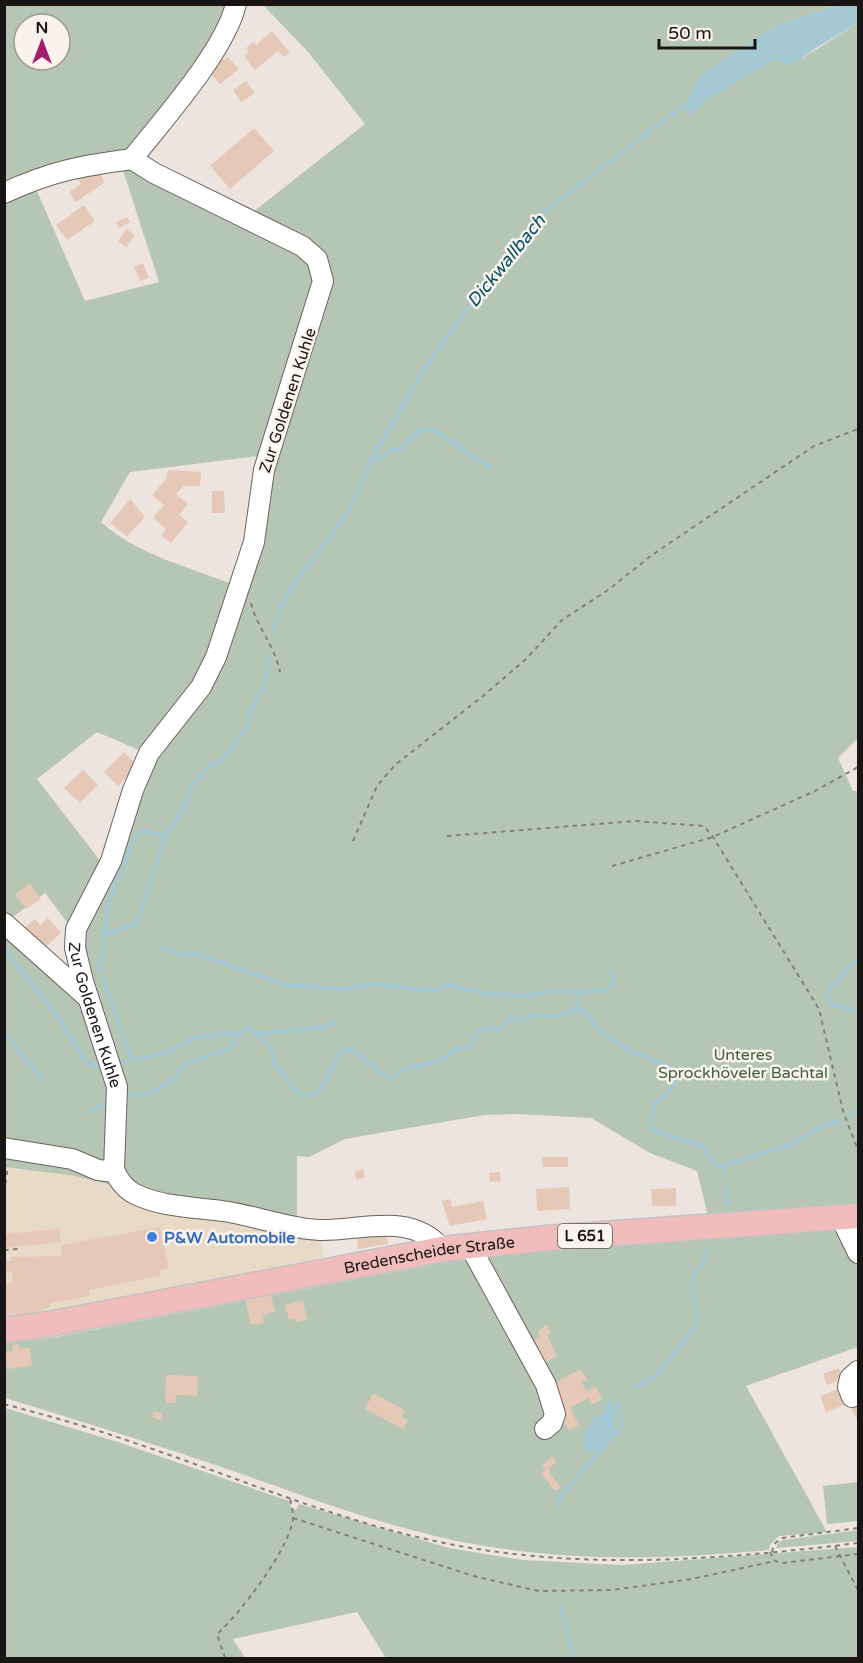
<svg xmlns="http://www.w3.org/2000/svg" width="863" height="1663" viewBox="0 0 863 1663" font-family="'Varela Round',sans-serif">
<style>
.industrial{fill:#e9dac7}
.green{fill:#b6c6b4;fill-rule:evenodd}
.water{fill:#a5c9d3}
.lines{fill:none;stroke-linecap:round;stroke-linejoin:round}
.stream{stroke:#a5c9d3;stroke-width:4}
.building{fill:#e6c8b7}
.minor-casing{stroke:#6a635e;stroke-width:22}
.major-casing{stroke:#c3c2c2;stroke-width:27}
.path{stroke:#857f7c;stroke-width:2;stroke-dasharray:4.5 4.5;stroke-linecap:butt}
.minor{stroke:#fff;stroke-width:20}
.major{stroke:#f1bcbc;stroke-width:24}
.shop-dot{fill:#3f7fe0;stroke:#faf2ed;stroke-width:2}
.labels{text-anchor:middle;stroke-width:5;stroke-linejoin:round;paint-order:stroke}
.shield{fill:#faf2ed;stroke:#5c5755;stroke-width:1.5}
.shield-label{font-size:15px;font-weight:bold;fill:#181514}
.street-label{font-size:16px;fill:#181514;stroke:#faf2ed}
.park-label{font-size:16px;fill:#3f613b;stroke:#faf2ed}
.shop-label{font-size:16px;font-weight:bold;fill:#366cbe;stroke:#faf2ed;text-anchor:start}
.water-label{font-size:18px;font-style:italic;fill:#015160;stroke:#faf2ed}
</style>
<rect width="100%" height="100%" fill="#ede4df"/>
<!-- industrial -->
<path class="industrial" d="M4 1167 75 1176 133 1188 319 1234 324 1257 49 1316 5 1319Z"/>
<!-- green -->
<path class="green" d="M5 5H233L213 43 124 158 5 191ZM24 24H60V60H24Z
M263 5H840L781 23 700 76 685 107C721 71 739 50 786 27L801 59 858 23V738L838 758 853 791H858V1207L708 1216 697 1171 650 1153 591 1118 517 1114 484 1115 345 1139 309 1157 297 1156V1222L186 1202 159 1191 152 1195 75 1176 5 1167V924L27 942 88 1007 73 951V930L45 893 6 922 5 920V195L33 182 85 301 159 282 121 164 124 162 293 245C310 256 316 263 320 283L266 455 130 472 101 522C139 556 190 567 237 586 225 622 216 663 194 695 180 716 158 730 146 753L97 732 37 779 105 867 78 922 97 892 144 770 157 743 198 694 217 655 258 545 263 482 321 305 327 270C311 240 277 230 248 216L365 124 309 53Z
M836 1227 858 1264V1347L746 1386 827 1532 779 1536 770 1545 769 1550C674 1559 579 1562 485 1546 398 1532 316 1500 233 1471 157 1445 81 1421 5 1398L4 1343 50 1338 471 1257Z
M5 1408 118 1442 292 1502 290 1507 296 1510 299 1504 449 1548 523 1560 622 1565 858 1547V1658H386L357 1612 233 1639 245 1658H5Z
M858 1482V1521L827 1524 823 1486Z
M858 1530V1541L776 1548 777 1544 783 1540Z"/>
<!-- water -->
<path class="water" d="M840 5H858V23L816 48 791 66 775 60 707 100 695 112 688 115 684 109 700 75 781 23Z
M610 1399C625 1415 609 1454 586 1452L582 1447 585 1433 596 1416 602 1415Z"/>
<g class="lines">
<!-- stream -->
<path class="stream" d="M371 460 423 371 482 288 546 210 686 104
M273 631C283 586 322 552 347 514 357 498 364 478 371 460L380 459 391 450 401 449 422 429 436 431 489 467
M104 934 137 924 166 836
M161 947 181 954 201 955 285 985 341 989 373 984 436 991 448 985 489 994 525 996 551 991H604L614 983 612 972
M4 949 56 1014 88 1065 104 1066
M858 958 832 986 827 994 831 1004 858 1011
M100 971 99 963 104 952 108 906 135 837 143 831 166 836 187 802 192 785 210 765 220 762 247 728 251 710 266 682 269 657
M103 979 132 1060
M574 1010 582 993
M4 1032 42 1079
M256 1034 325 1027 336 1022
M119 1062 163 1054 196 1037 238 1033 249 1028 271 1047 275 1064 298 1094 315 1095C328 1083 331 1068 340 1052L351 1049C366 1058 375 1070 390 1078L407 1068 440 1061 456 1049 470 1047 477 1032 488 1028 500 1029 511 1018 524 1020 536 1014 551 1017 574 1010 584 1011 602 1033 631 1051 673 1068C680 1087 668 1093 654 1104L651 1130 703 1146 715 1165H723L791 1145 822 1126 840 1121
M128 1095 149 1094 175 1079 184 1064 232 1048 238 1033
M89 1113 109 1101
M851 1116 858 1109
M723 1165 726 1168 724 1175
M726 1188 727 1203
M635 1388 656 1376 695 1327 698 1313 691 1289 695 1272 703 1266 707 1251
M559 1507 560 1497 622 1426 618 1400
M561 1607 574 1658"/>
</g>
<!-- building -->
<path class="building" d="M272 31 290 53 284 57 278 51 255 70 244 56 249 51 246 48 254 42 256 45Z
M221 57 224 60 228 57 239 69 220 84 207 69Z
M246 81 255 93 241 102 233 90Z
M254 128 274 151 230 189 210 166Z
M95 166 105 182 76 202 69 192 81 184 75 175Z
M84 205 95 221 67 240 56 225Z
M127 217 130 222 119 228 116 222Z
M126 229 135 235 126 247 118 241Z
M143 263 149 278 140 281 134 267Z
M168 470 201 472 200 486H183L176 494 188 504 179 515 188 522 171 543 161 535 166 529 153 518 164 505 152 495 166 479Z
M212 491H224L225 513H212Z
M130 499 145 517 127 537 110 523Z
M124 752 138 766 118 786 104 772Z
M83 770 98 785 80 803 64 788Z
M30 884 41 899 26 909 15 894Z
M48 918 61 933 42 950 24 929 35 919 40 925Z
M542 1157H568V1167H543Z
M363 1169 365 1177 357 1180 354 1172Z
M500 1172 501 1181 490 1182 489 1173Z
M569 1187 570 1209 537 1211 536 1189Z
M676 1188V1206H652L651 1189Z
M450 1199 452 1207 483 1201 487 1219 450 1226 442 1201Z
M160 1227 169 1268 160 1270 161 1276 89 1290 90 1296 51 1303 49 1307 34 1313 4 1315V1283L13 1282 12 1272H4V1261H11V1257L62 1256 61 1245Z
M59 1229 61 1242 4 1248V1234Z
M386 1229 388 1244 358 1249 356 1234Z
M271 1295 275 1312 263 1315 264 1323 250 1325 246 1300Z
M303 1301 307 1320 296 1322 295 1318 289 1320 285 1305Z
M546 1324 551 1333 547 1335 557 1356 541 1365 529 1343 540 1337 538 1332Z
M19 1344V1349L30 1347 32 1366 7 1369 5 1352 13 1351 12 1345Z
M839 1368 844 1379 827 1385 823 1374Z
M581 1369 587 1380 582 1382 586 1391 596 1387 602 1399 593 1404 588 1398 570 1408 579 1425 568 1430 559 1415 565 1411 551 1385Z
M166 1375 198 1376 197 1396 176 1395 175 1403H165Z
M843 1387 849 1403 826 1412 820 1396Z
M373 1393 405 1410 402 1417 408 1420 403 1429 365 1409Z
M858 1405V1420H857L851 1408Z
M154 1411 163 1414 161 1420 152 1417Z
M552 1457 557 1462 549 1468 550 1474 561 1488 555 1491 541 1473 546 1470 542 1465Z"/>
<g class="lines">
<!-- minor casing -->
<g class="minor-casing">
<g id="minor">
<path id="s1" d="M132 159 154 173 302 246 317 259 323 281 264 470 254 542 216 657 201 687 149 753 133 790 111 861 76 929 75 948 83 981 117 1087 114 1170C118 1179 125 1189 135 1194 163 1208 199 1207 229 1212 259 1217 290 1229 320 1230 360 1231 411 1211 442 1249"/>
<path d="M4 193C52 171 80 166 132 159 162 121 225 51 236 4"/>
<path d="M4 923 87 997"/>
<path d="M4 1148 72 1159 98 1170 115 1172"/>
<path d="M841 1218 858 1253"/>
<path d="M470 1246 546 1385 555 1414 552 1423 545 1429"/>
<path d="M852 1397 848 1387 850 1378 858 1371"/>
</g>
</g>
<!-- major casing -->
<g class="major-casing">
<g id="major">
<path id="s2" d="M4 1330 49 1324 442 1249 547 1238 858 1216"/>
</g>
</g>
<!-- path -->
<path class="path" d="M251 603C257 628 274 644 280 672
M447 836 635 821 704 826 713 837 819 1009 843 1111 858 1150
M353 841 377 786 395 765 483 696 526 659 562 620 608 590 652 555 814 446 858 429
M612 866 713 837 817 790 858 767
M4 1193 8 1166
M4 1250 18 1249V1247
M4 1404C45 1415 86 1426 126 1440 244 1479 360 1532 484 1550 610 1569 733 1558 858 1543
M293 1518 477 1577 539 1591 612 1590 692 1579 775 1561
M835 1546 858 1590
M770 1552 775 1561 782 1563 858 1554
M772 1552 774 1544 782 1538 858 1528
M225 1658 217 1634C239 1615 292 1546 293 1517 293 1511 291 1504 290 1498"/>
<!-- minor -->
<use href="#minor" class="minor"/>
<!-- major -->
<use href="#major" class="major"/>
</g>
<!-- markers -->
<circle class="shop-dot" cx="152" cy="1237" r="6"/>
<g class="labels">
<!-- shield labels -->
<rect class="shield" x="558" y="1224" width="54" height="24" rx="4.5"/>
<g class="shield-label">
<text x="585" y="1241">L 651</text>
</g>
<!-- street labels -->
<g class="street-label">
<text transform="translate(287 400) rotate(-72)" y="6">Zur Goldenen Kuhle</text>
<text dy="6" stroke="none"><textPath href="#s1" startOffset="1023">Zur Goldenen Kuhle</textPath></text>
<text dy="6" stroke="none"><textPath href="#s2" startOffset="432">Bredenscheider Straße</textPath></text>
</g>
<!-- park labels -->
<g class="park-label">
<text x="743" y="1060">Unteres<tspan x="743" dy="18">Sprockhöveler Bachtal</tspan></text>
</g>
<!-- shop labels -->
<g class="shop-label">
<text x="164" y="1243">P&amp;W Automobile</text>
</g>
<!-- water labels -->
<g class="water-label">
<text transform="translate(506 261) rotate(-51)" y="6">Dickwallbach</text>
</g>
</g>
<!-- border -->
<rect width="863" height="1663" fill="none" stroke="#181514" stroke-width="12"/>
<!-- north arrow -->
<g transform="translate(42 42)"><circle r="28" fill="#faf2ed" stroke="#a09a96" stroke-width="1.5"/>
<path d="M0-4.5L10 22L0 15L-10 22Z" fill="#a21f6e"/>
<text y="-9" font-size="16" font-weight="bold" text-anchor="middle" fill="#181514">N</text>
</g>
<!-- scale -->
<path d="M659 39v9h96v-9" fill="none" stroke="#181514" stroke-width="3"/>
<text x="668" y="39" font-size="18" fill="#181514" stroke="#faf2ed" stroke-width="4.5" paint-order="stroke">50 m</text>
</svg>
